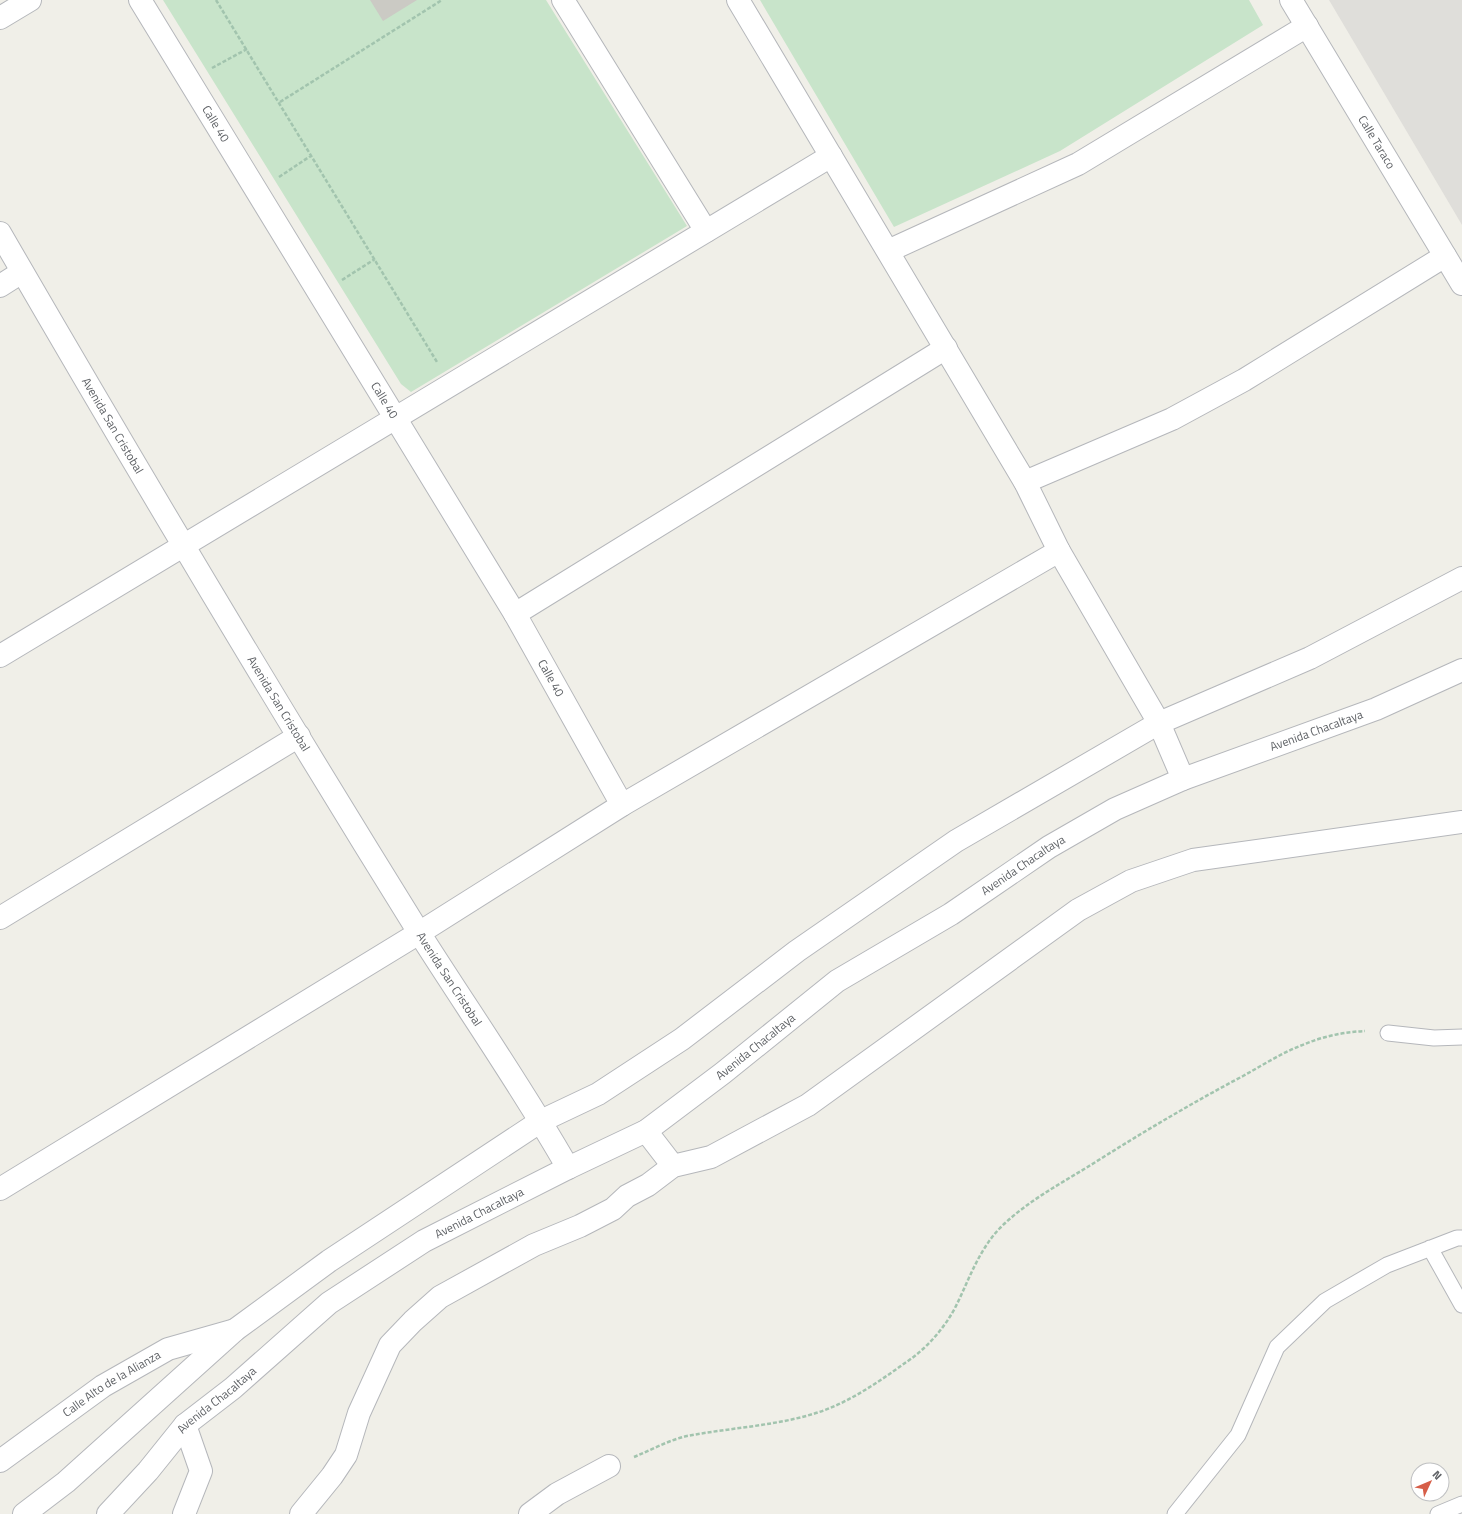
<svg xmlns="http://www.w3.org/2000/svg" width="1462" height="1514" viewBox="0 0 1462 1514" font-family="'Titillium Web',sans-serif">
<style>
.industrial{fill:#dfdeda}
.green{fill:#c8e4ca}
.building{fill:#cbcac4}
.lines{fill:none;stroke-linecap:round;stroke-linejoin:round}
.service-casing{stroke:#b5b7bb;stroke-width:17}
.minor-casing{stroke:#b5b7bb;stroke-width:24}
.tertiary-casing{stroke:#b5b7bb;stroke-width:24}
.path{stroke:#a2c4ae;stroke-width:2.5;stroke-dasharray:4 2;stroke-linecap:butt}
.service{stroke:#fff;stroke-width:15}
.minor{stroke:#fff;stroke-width:22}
.tertiary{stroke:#fff;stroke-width:22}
.labels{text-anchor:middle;stroke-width:3;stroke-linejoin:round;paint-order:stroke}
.street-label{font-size:12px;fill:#5f6266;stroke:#fff}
</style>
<rect width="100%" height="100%" fill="#f0efe8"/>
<!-- industrial -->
<path class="industrial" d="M1329 0H1462V225Z"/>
<!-- green -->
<path class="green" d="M163 0H546L687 226 411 392 401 384Z
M760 0H1249L1263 25 1060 151 894 227Z"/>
<!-- building -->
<path class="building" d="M370 0H417L383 21Z"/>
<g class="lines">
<!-- service casing -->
<g class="service-casing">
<path id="service" d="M1388 1033 1434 1038 1462 1037
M1430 1248 1462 1305
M1175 1514 1238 1435 1277 1347 1325 1301 1387 1265 1457 1238H1462
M1438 1514 1462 1504"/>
</g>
<!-- minor casing -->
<g class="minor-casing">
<g id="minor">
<path id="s1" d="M140 0 515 614 622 805"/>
<path d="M563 0 706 231"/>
<path d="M738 0 1025 482 1059 551 1159 723 1183 779"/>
<path id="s2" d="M1291 0 1462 284"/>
<path d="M0 18 30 0"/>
<path d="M888 251 1078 164 1307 26"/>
<path d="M0 286 22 272"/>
<path d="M1025 482 1172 419 1244 380 1445 256"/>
<path d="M515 614 946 348"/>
<path d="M0 656 831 156"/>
<path d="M0 918 299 736"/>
<path d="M646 1131 673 1166"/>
<path d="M0 1189 419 933 622 805 1059 551"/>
<path id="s3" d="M0 1461 103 1386 168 1349 235 1330"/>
<path d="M184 1514 201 1471 185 1425"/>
<path d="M301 1514 332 1476 346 1455 359 1413 390 1345 413 1321 440 1297 534 1245 580 1226 613 1209 627 1196 648 1185 673 1166 711 1157 808 1105 1078 910 1131 881 1193 860 1462 822"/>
<path d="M530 1514 557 1494 609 1466"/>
</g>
</g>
<!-- tertiary casing -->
<g class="tertiary-casing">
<g id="tertiary">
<path id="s4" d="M0 233C136 468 275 701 418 931 468 1010 522 1087 568 1168"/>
<path d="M24 1514 66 1482 235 1330 329 1261 541 1121 598 1094 682 1039 797 951 956 841 1159 723 1310 658 1462 578"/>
<path id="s5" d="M108 1514 148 1471 185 1425 233 1388 329 1303 424 1241 568 1168 646 1131 723 1073 837 981 951 914 1049 847 1115 809 1183 779 1376 709 1462 670"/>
</g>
</g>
<!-- path -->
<path class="path" d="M216 0 437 362
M212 68 247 49
M280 102 442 0
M279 177 312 155
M342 280 375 259
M634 1457C651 1450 669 1440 687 1436 729 1428 773 1426 813 1414 847 1404 877 1383 905 1363 926 1349 943 1330 955 1308 969 1280 978 1251 1000 1228 1027 1201 1062 1183 1094 1163 1143 1132 1192 1103 1243 1076 1263 1065 1283 1052 1305 1044 1324 1036 1345 1032 1365 1031"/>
<!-- service -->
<use href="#service" class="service"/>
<!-- minor -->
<use href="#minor" class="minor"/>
<!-- tertiary -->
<use href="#tertiary" class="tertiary"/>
</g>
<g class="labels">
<!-- street labels -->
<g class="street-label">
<text dy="4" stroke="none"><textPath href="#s1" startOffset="145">Calle 40</textPath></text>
<text dy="4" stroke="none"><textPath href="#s2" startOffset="166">Calle Taraco</textPath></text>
<text dy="4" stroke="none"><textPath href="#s1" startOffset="469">Calle 40</textPath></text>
<text dy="4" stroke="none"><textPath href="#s4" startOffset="223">Avenida San Cristobal</textPath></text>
<text dy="4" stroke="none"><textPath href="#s1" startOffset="793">Calle 40</textPath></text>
<text dy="4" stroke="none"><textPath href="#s4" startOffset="547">Avenida San Cristobal</textPath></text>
<text dy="4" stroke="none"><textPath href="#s5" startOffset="1454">Avenida Chacaltaya</textPath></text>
<text dy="4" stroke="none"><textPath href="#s5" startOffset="1130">Avenida Chacaltaya</textPath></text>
<text dy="4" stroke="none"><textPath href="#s4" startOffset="871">Avenida San Cristobal</textPath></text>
<text dy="4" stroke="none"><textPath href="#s5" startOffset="806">Avenida Chacaltaya</textPath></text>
<text dy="4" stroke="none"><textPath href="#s5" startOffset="482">Avenida Chacaltaya</textPath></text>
<text dy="4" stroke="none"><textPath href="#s3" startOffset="136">Calle Alto de la Alianza</textPath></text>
<text dy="4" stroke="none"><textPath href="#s5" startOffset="158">Avenida Chacaltaya</textPath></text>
</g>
</g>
<!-- north arrow -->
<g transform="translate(1430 1482) rotate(46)"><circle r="19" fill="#ffffff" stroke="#bfc0c2"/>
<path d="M0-3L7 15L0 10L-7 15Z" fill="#d65e48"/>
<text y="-6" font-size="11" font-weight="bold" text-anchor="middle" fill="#5f6266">N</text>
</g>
</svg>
